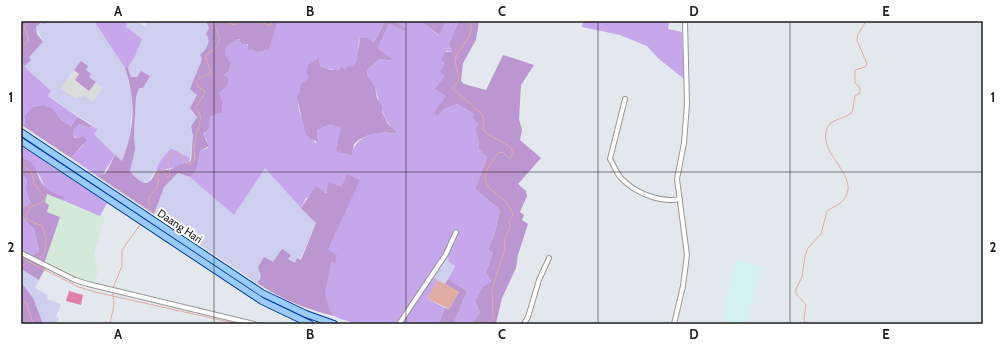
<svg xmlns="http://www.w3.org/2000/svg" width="1004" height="345" viewBox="0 0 1004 345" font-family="Cabin,sans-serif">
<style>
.residential{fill:#dbdcdc}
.commercial{fill:#d2f1f0}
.industrial{fill:#d5e9d8}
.farmland{fill:#ceceef;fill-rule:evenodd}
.grass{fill:#c6a7ec}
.forest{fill:#bc96d0}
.pitch{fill:#e27eab}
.water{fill:#dfaca2}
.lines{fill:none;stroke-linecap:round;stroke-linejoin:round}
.stream{stroke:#dfaca2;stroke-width:1}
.street-casing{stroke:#989898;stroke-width:6}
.primary-casing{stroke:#003c98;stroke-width:8}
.street{stroke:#fff;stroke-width:4}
.primary{stroke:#99cbff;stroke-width:6}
.grid{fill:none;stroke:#1e1e1e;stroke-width:1;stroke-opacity:0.55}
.labels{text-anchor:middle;stroke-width:4;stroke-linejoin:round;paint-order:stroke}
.street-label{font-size:11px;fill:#1e1e1e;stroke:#fff}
.neatline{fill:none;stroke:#1e1e1e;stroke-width:1.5}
.grid-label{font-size:13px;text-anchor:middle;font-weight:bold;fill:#1e1e1e}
</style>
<rect width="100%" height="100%" fill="#e3e8ef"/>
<!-- residential -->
<path class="residential" d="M74 70 79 74 75 80 89 91 96 82 103 88 93 102 80 97 75 98 61 88Z"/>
<!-- commercial -->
<path class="commercial" d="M736 259 762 267 746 324H723L726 299Z"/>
<!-- industrial -->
<path class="industrial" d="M47 194 105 217 94 254 98 272 93 283 88 280 87 282 79 280 44 264 60 217 47 212 45 202Z"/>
<!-- farmland -->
<path class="farmland" d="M41 21 44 24 48 21H94L125 68 133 99 129 140 122 162 94 134 98 129 48 96 51 91 25 66 31 60 28 58 43 42 36 27ZM76 67 103 88 93 102 85 96 75 98 61 88Z
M128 21H137L146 27 147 21H206L209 28V41L206 49 201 55 202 59 195 76 197 117 191 126 193 139 190 158 171 148 161 160 149 181 141 182 130 171 135 150 134 133 136 97 139 88V75L135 78 131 77 128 68 135 56 126 27Z
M265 167 316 223 300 260 295 263 288 259 273 263 259 273 261 277 257 283 154 214 164 187 178 173 190 177 235 214Z
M445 256 449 259 448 261 455 265 445 284 432 276Z
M21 269 39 280 35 288 48 295 47 299 61 304 56 317 59 318 57 324H43L40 320 33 298 21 283Z"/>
<!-- grass -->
<path class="grass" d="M94 21H128L126 27 142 39 135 56 128 68H125Z
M280 21H385L374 43 360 38C357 45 360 54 358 61 353 76 330 70 320 66L319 59 309 64V78C299 88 296 100 300 113 302 118 304 120 303 125L316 144 318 141 317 130 329 125 342 127V153L352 155C354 136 378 129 395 134L396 131C382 120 381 104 375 88 373 83 369 79 367 75L368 69 380 59 393 61 378 48 389 24 404 31 407 29 394 21H424L423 23 438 35 444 21H459L449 43 452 52 446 51V96L437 116 444 109 457 104 474 114 478 124 475 130 479 141 478 148 487 158 475 189 500 210 494 236 488 249 493 253 486 272 491 282 475 302 480 312 472 324 453 321 467 291 448 279 455 266 448 261 449 259 445 256 432 276 438 280 427 298 445 308 439 322 443 324C414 324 361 329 336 317 330 314 326 304 325 298 323 283 333 269 328 250L343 216 347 174 341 187 306 198 301 208 265 168 234 215 190 177 197 169 200 151 208 148 207 140 203 135 209 129 210 117 222 113 223 101 219 93 225 88 224 75 229 71 231 63 225 54V51C238 30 243 43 257 52L269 50 277 22Z
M583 21H669L668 29 682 32 684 79 659 59 647 46 620 35 582 27Z
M21 63 51 91 48 96 78 117 71 126 60 119 51 108 43 105 32 107 24 117 25 124 23 126 21 125Z
M80 124 89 128 92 126 98 129 94 134 115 155 103 174 97 176 71 158 84 144 73 135 74 129Z
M21 146 107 203 100 216 62 200 63 197 45 188 40 176 27 159 21 156Z
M171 148 190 158 189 163C178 166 170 170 159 169L155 171 161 160Z
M21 174C29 179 26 180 26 188 26 193 29 198 30 202L28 205 21 208Z
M21 215 34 229 39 251 33 255 21 249Z"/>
<!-- forest -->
<path class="forest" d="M21 21H48L44 24 41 22 36 27 37 34 43 42 29 57 31 60 25 66 21 63V36L23 34Z
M206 21H280L277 23 269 50 257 52 252 49 248 50V44H242L239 39C232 41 225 47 225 54L231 63 229 71 224 75 229 80 227 86 219 93 223 101 222 113 210 117 209 129 203 134 209 146 200 151 197 169 190 177 178 173 164 187 154 214 97 176 106 173 115 155 122 161C135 128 136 101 125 68H128L131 77H137L141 71 150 76 143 88H139L136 97 134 133 135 150 130 171C135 177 144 188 151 180 155 176 154 172 159 169L169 170 181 164 189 163 191 160 193 136 191 126 197 117 190 108 197 95 190 89 202 59 200 55C206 49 212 42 206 34L209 28Z
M385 21H394L407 29 404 31 389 24 378 48 394 61 380 59 368 69 367 75 375 87 377 98 382 106V112L388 124 396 131 395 134C382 130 364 134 354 144L352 155H350L336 151 341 127 329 125 317 130 318 141 316 144V141L309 138 305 132 297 97 300 92 301 84 309 78 306 72 309 64 319 58 320 66 331 70H339L342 66 345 70 349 66 353 67 357 61 360 38H367L374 43Z
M424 21H444V24L439 35 423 23Z
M459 21H479L476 40 463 63 461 81 464 84 486 90 503 55 534 65 521 85 519 119 522 130 520 140 541 158 518 184 526 191 527 196 520 212 524 215 522 220 528 224 518 255 516 268 502 298 496 324H472L480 312 475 302 483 287 491 282 486 272 493 253 488 249 494 236 500 210 475 189 487 158 478 148 479 141 475 130 478 124 473 118 474 114 457 104 444 109 437 116 434 113 446 96 435 89 445 76 440 72 445 63 441 60 445 52H452L449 43Z
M81 61 88 66 86 70 91 74 89 77 96 82 89 91 75 80 79 74 74 70Z
M43 105 52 108 60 119 71 126 78 117 92 126 89 128 80 124 74 129 73 135 75 138H79L83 136 87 140 71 158 23 126 25 123 24 117 32 107Z
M21 156C40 165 34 173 44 186 47 189 59 195 64 197L62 200 47 194 45 202 49 205 47 212 60 217 44 264 21 252V249L33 255 39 251 34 229 21 215V208L28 205 30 202C29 198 26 193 26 188 26 180 29 179 21 174Z
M347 174 360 180 328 250 337 255 335 263 331 261 325 293 329 309 334 316C306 309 281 299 257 283L261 277 258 267 264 257 273 262 282 249 291 255 288 259 295 263 297 258 301 260 316 223 301 208 316 186 326 193 329 182 341 187Z
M21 255 46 267 39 280 21 269Z
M448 279 467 291 454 321 466 324H443L439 322 445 308 449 309 459 292 445 284Z
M21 282 33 298 43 324 21 323Z"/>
<!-- pitch -->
<path class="pitch" d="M69 291 83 295 81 305 66 301Z"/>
<!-- water -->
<path class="water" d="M438 280 459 292 449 309 427 298Z"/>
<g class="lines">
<!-- stream -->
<path class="stream" d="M227 21C233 27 236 24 242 21
M259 21 270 26 273 21
M470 21C476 32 462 46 457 54 452 63 461 76 458 81 457 84 454 85 452 88L482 114 484 121 483 129C488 137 504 141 512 149V156L509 158 503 152 498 153C465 194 505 186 513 215L509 222 510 228 505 238 504 252 492 289 493 318 488 324
M21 48 28 42V36L24 28 28 21
M21 164 31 172 36 186 45 197 43 202 30 207 26 216 28 220 42 226C48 237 47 251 39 260
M149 209V197L157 188 158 184V171H163L168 177 170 176 168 163 169 156 176 151 189 165 195 159 194 148 201 116 196 108C197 102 204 98 205 91L197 86C196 76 205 77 211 73L205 56C208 52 212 52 215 48 225 39 215 31 213 21
M21 258 79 287 95 292 238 324
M21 266 25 264
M113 288 122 266V250L140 225
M21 298 27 304 33 324
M110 324 114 305 113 293
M805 324 804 318 806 305 796 294V289L802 277 805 256 808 248 821 234 827 211C833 207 843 203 846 196 857 175 821 155 826 132 828 118 844 120 851 113 855 108 853 101 855 96L860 93V87L855 83V70L865 67 867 64 857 40 858 34 865 23 862 21"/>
<!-- street casing -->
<g class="street-casing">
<path id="street" d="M625 99 610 159C614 165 616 173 621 178 635 193 660 203 680 199
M21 253 75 280 88 284 254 324
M399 324 446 254 456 232
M524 324 528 317 539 280 549 258
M674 324 683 286 687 255 677 179 684 143 687 104 685 21"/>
</g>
<!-- primary casing -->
<g class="primary-casing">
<path id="primary" d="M21 132 262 293 306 314 334 324
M21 141 262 301 310 324"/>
</g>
<!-- street -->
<use href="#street" class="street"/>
<!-- primary -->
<use href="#primary" class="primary"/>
</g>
<!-- grid -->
<path class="grid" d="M214 21V324M406 21V324M598 21V324M790 21V324M21 172H983"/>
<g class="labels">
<!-- street labels -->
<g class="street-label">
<text transform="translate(180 226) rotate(34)" y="4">Daang Hari</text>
</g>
</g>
<!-- border -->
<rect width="1004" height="345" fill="none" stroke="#ffffff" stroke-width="44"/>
<rect x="22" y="22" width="960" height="301" class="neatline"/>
<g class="grid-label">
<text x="118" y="16">A</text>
<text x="310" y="16">B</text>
<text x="502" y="16">C</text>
<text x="694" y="16">D</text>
<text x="886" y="16">E</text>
<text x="11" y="102">1</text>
<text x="993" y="102">1</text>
<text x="11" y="252">2</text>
<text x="993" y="252">2</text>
<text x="118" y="339">A</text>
<text x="310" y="339">B</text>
<text x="502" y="339">C</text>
<text x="694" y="339">D</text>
<text x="886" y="339">E</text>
</g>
</svg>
